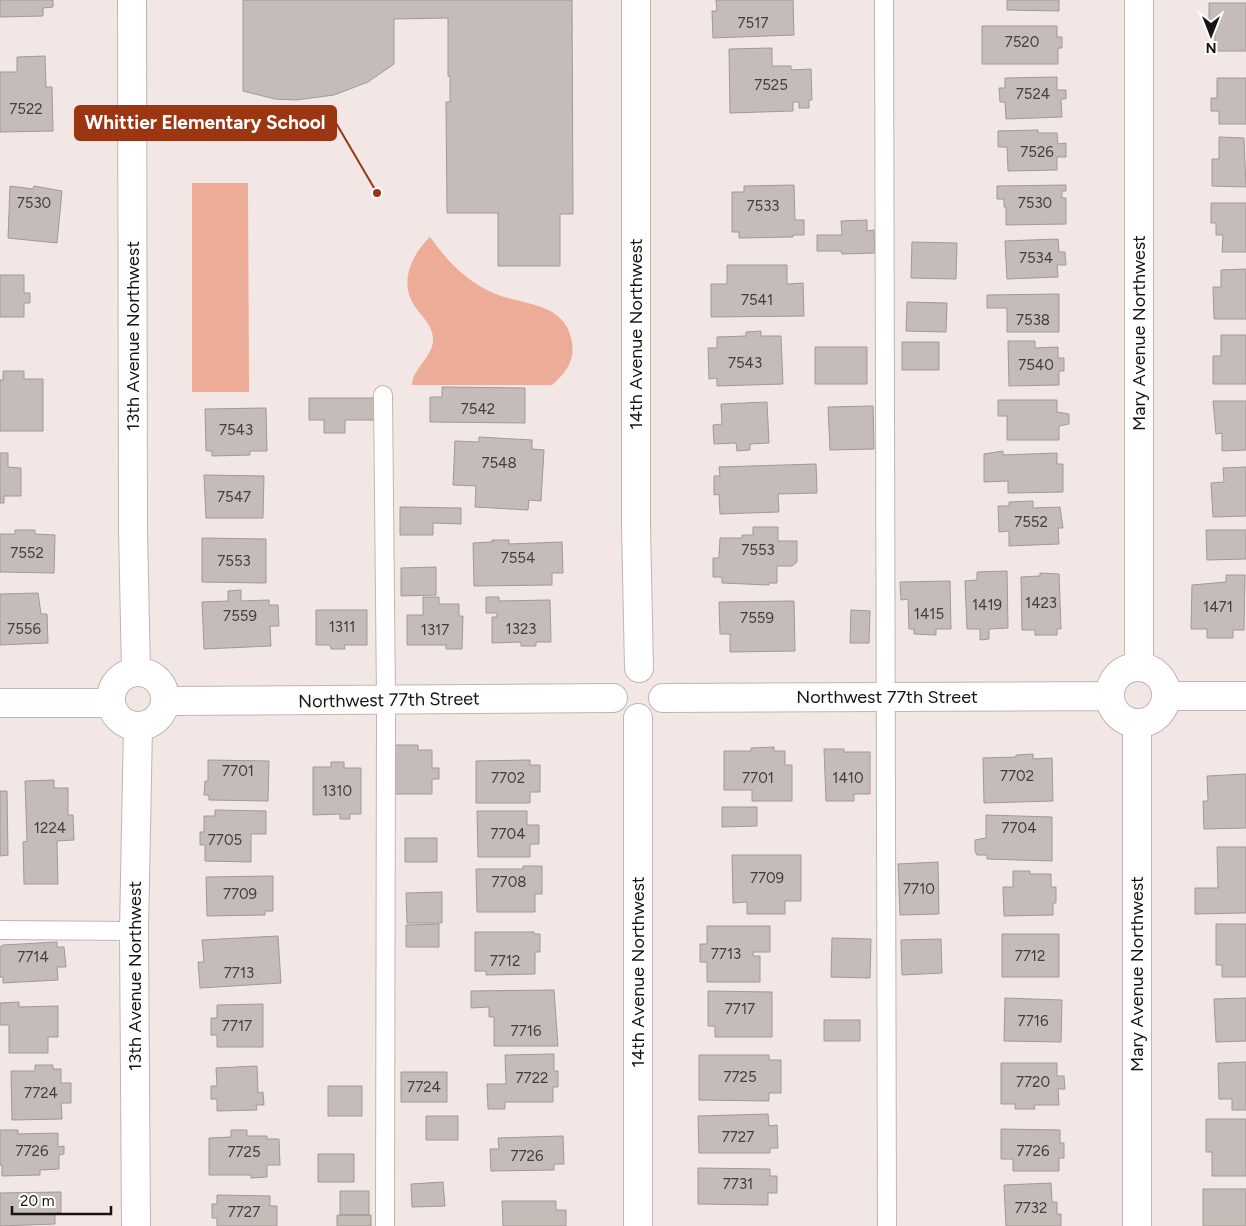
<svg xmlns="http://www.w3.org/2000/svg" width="1246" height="1226" viewBox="0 0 1246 1226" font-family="Figtree,sans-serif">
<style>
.green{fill:#edac98}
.building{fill:#c5bbb8;stroke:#a29895}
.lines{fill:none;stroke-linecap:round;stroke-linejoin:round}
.lane-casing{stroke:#bfb5b2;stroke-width:20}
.street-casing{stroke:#bfb5b2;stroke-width:30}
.lane{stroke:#fff;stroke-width:18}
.street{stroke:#fff;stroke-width:28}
.labels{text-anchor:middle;stroke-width:4;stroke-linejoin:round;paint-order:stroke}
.number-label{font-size:15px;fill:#423e3c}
.street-label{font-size:18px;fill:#171412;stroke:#fff}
.leader{fill:none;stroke:#9c3511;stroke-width:2}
.callout-dot{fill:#9c3511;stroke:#fff;stroke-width:2}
.callout{fill:#9c3511;stroke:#9c3511;stroke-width:2}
.callout-label{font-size:19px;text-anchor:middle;font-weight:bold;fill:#fff}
</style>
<rect width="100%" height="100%" fill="#f2e7e4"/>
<!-- green -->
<path class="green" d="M192 183H248L249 392H192Z
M430 237C445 258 462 277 485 289 516 307 566 298 572 343 575 361 565 374 552 385H412C413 367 434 357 433 338 432 325 423 318 416 308 398 284 411 255 430 237Z"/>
<!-- building -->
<path class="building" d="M0 0H53V7L43 8V16L0 17Z
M243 0H572L573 214H560V266H498V213H447L446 102H450V76H448V18L394 19V64L368 82 334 95 296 100 275 99 243 91Z
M716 0H793L794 35 713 38 712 11H717Z
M1007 0H1059V11L1007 10Z
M1209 3H1246V51H1215V28H1209Z
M982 26H1057V37H1062V48H1058V64H982Z
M772 48V66H791V70L811 69 812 100H809V108H799V102H793V111L730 113 729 49Z
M45 56 46 87H52L53 131 0 132V72H17V57Z
M1057 77V90H1066V99H1061L1062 117 1006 119 1005 102H1000L999 88H1005V78Z
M1217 78H1246V124H1219V111H1211V98H1217Z
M1038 130V133H1057L1058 144 1066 143V157H1057V170L1008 171 1007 147H998V131Z
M1219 137 1244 138 1246 187 1212 186V159H1219Z
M794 185 795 220H804V235H793V237L739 238V232H732V192H744V186Z
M1066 185V191H1062V198H1066V224L1006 225V207H1004V199H997V186Z
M10 186 33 189 34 186 62 191 57 243 8 238Z
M1211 203H1246V252H1222L1223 235H1216V223H1211Z
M867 220V231L874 230 875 253 842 254 841 251H817V235H842L841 221Z
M1058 239 1059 252H1065L1066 265H1057L1058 277 1007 279 1005 241Z
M912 242 957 243 956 279 911 278Z
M727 265H787V284L803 283 804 316 711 317V284H727Z
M1246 269V319H1214L1213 287H1221V270Z
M0 275H24V293H30V303H24V317H0Z
M1059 294V332H1007V308H987V295Z
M907 302 947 303 946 332 906 331Z
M761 331V336H781L783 384 717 386V378L709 379 708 348H717V337L746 336V332Z
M1221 335H1246V384H1213V356H1221Z
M1008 341H1035V348L1058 347V358H1064V371H1059V385L1009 386Z
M902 342H939V370H902Z
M815 347H867V384H815Z
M3 371H24V379H43V431H0V380H3Z
M442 387 525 388V423L430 422V397H442Z
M309 398H374V420H345V433H324V420H309Z
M998 400H1057V412L1069 414V424L1059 426V440H1007V416H998Z
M1213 401H1246V450L1222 451V433L1216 434Z
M767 402 769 443 750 444V450L737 451 736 443 714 444 713 425 722 424 721 404Z
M873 406 874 449 830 450 828 407Z
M266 408 267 451H250V455L212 456V451H206L205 409Z
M479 437 532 440V449L544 450 541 501 529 500 528 510 475 507 476 486 453 485 455 441 479 442Z
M1003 451V455L1057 453V464H1063V492L1008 493V481L984 482V454Z
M0 453H8V467L21 468V496H4V503H0Z
M816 464 817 493 778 494 779 512 720 514 719 494 714 495V476H720L719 467Z
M1246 467V516L1213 517 1211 483 1224 482 1223 468Z
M204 475 264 476 263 518H206Z
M1033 501V508L1060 507 1063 528H1058L1059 544 1009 546V531L999 532 998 506H1009V502Z
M400 507 461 508V524L433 523V535H400Z
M753 527H778V541H797V562L792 566H777V583H769V585L722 583V577H713V558H719L720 538H742V535H753Z
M15 530H35V534L55 535 54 573 0 572V534H15Z
M1206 530H1246V559L1207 560Z
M202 538 266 539V583L202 582Z
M492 540H509V544L562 542 563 573H552V585L474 586 473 543 492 542Z
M436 567V595L401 596V568Z
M1007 571 1008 628 989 629V639L980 640V629H967L965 581 977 580V572Z
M1040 573 1059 574 1061 629H1057V635H1035V630H1022L1021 577 1040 576Z
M1226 575H1245L1244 630H1233V638H1207V629H1191L1192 585 1226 582Z
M950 581 951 629H936V635L914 634V629H909L908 599 901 600 900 582Z
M241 590V601L269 600V605H278L279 626H270L271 646 204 649 202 602 228 601V591Z
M38 593 41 614H47L48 643 0 645V594Z
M423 597H439V604H459V616H463L462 649H446V645H407V615H423Z
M486 597H499V601L550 600 551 642H536V646H521V642L492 643V617H497V613H486Z
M794 601 795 651 730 652V634H720L719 602Z
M316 610H367V645H344L345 649H331L330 645H316Z
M851 610 870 611 869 643H850Z
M394 745H418V750H432V768H439V779H432V794H394Z
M774 747V751H785V765H792V801H752V790H724V751H751V748Z
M824 749H844V752H870V794H854V801H826Z
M1033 754V759L1052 758 1053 801 984 803 983 758 1016 757V755Z
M208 760 269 761 268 801 209 800V795H204L205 781H208Z
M530 760V765H540V792H530V803H476V761Z
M331 762H344V768H361V814H350V819H340V814L313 815V767H331Z
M1246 774V828L1204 829 1203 801H1208L1207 776Z
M54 780V788H68V815H73L74 840 57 841 58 884H24L23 842 27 841 25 781Z
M0 791H7L8 855 0 856Z
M722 807H757V826L722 827Z
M215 810 266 811V834H251V862L205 861V845H200V832H204V816H215Z
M477 811H527V825H539V844H530V857H478Z
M986 815 1052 817V861L987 859V855H977L975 851V840L986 838Z
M405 838H437V862H405Z
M1217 847H1246V913L1195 914V888H1218Z
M732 855H801V901H785V914H747V902L733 903Z
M938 862 939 914 900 915 898 864Z
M523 866H542V894H535V912H477L476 869H523Z
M1013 871H1030V874H1051V887H1056V903H1053V915L1004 916 1003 887H1013Z
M273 876V911H265V915L207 916 206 877Z
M442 892V923H407L406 893Z
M439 924V947H406V925Z
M1216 924H1246V977H1222V965H1216Z
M707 926H770V952H753V956H760V982H707V962H700V944H707Z
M475 932H534V934H540V952H535V974L486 975V971H475Z
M1002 934H1059V977H1002Z
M278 936 281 983 200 988 198 962H204L202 940Z
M832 938 871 939 870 978 831 977Z
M941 939 942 973 902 975 901 940Z
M57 942V947H64L66 967H57L58 980 3 983V977H0V947L3 945Z
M554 990 558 1046H494V1017H489V1007L471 1008V991Z
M708 991 772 992V1037H715V1026H708Z
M1005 998 1062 1000 1061 1042 1004 1041Z
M1246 998V1041L1216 1042 1214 999Z
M19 1002V1007L58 1006V1037H48V1053H9V1025H0V1003Z
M263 1004V1047H217V1035H211V1018H217V1005Z
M824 1020H860V1041H824Z
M554 1054V1071H558V1087H553V1102H505V1109H488L487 1084H506L505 1055Z
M699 1055H769V1060H781V1093H769V1101L699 1100Z
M1246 1062V1110H1232V1099H1219L1218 1063Z
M1001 1063H1057V1076H1064L1065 1089H1058L1059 1105H1034L1035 1109H1015V1104H1001Z
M35 1065H53V1069H61V1083H71V1103H61L62 1119 12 1120 11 1071H35Z
M257 1066 258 1093 263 1092 264 1105H256L257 1110 217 1111V1099H211V1086H217L216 1068Z
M401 1072H447V1102H401Z
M328 1086H362V1116H328Z
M768 1114 769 1126 777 1125 778 1148H770V1153H699L698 1116Z
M426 1116H458V1140H426Z
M1206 1119H1246V1176H1212V1152H1206Z
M1001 1129 1060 1130V1143H1064V1158H1059V1171H1013V1159H1001Z
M0 1130H18V1134L58 1133V1147L64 1146V1154L59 1155V1169L40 1170V1175L2 1176V1165H0Z
M231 1130H247V1136H267V1139H279L280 1165H267V1177L251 1178V1175H209V1138L231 1137Z
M563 1136 564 1164H554V1170L491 1171 490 1149H499L498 1138Z
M318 1154H354V1182H318Z
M698 1168 770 1169V1176H777V1193H768V1205L698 1204Z
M443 1182 445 1206 412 1207 411 1184Z
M1051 1183 1052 1202H1057V1214H1061V1226H1006L1004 1185Z
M1203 1189H1246V1226H1203Z
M340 1191H369V1215H340Z
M61 1192V1213H55V1224L0 1226V1193Z
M217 1195 270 1196V1206H277V1226H217V1218H212V1204H217Z
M502 1201H556V1210H566V1226H503Z
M337 1215H371V1226H337Z"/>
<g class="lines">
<!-- lane casing -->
<g class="lane-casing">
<path id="lane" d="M884 0 887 1226
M383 395 386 700 385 1226
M0 930 134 931"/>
</g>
<!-- street casing -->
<g class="street-casing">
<path id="street" d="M132 0 133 529 136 672
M636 0V526L639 668
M1139 0V667
M1110 695a28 28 0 1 1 56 0a28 28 0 1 1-56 0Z
M111 699a27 27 0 1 1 54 0a27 27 0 1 1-54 0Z
M1166 696H1246
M663 698 1110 696
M165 701 613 698
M0 703H111
M1137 723V1226
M136 1226 134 931 138 726
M638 1226V718"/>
</g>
<!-- lane -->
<use href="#lane" class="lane"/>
<!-- street -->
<use href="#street" class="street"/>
</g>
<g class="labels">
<!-- number labels -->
<g class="number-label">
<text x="753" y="28">7517</text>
<text x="1022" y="47">7520</text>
<text x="771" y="90">7525</text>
<text x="1033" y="99">7524</text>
<text x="26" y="114">7522</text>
<text x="1037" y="157">7526</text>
<text x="34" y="208">7530</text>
<text x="1035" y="208">7530</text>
<text x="763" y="211">7533</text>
<text x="1036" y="263">7534</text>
<text x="757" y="305">7541</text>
<text x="1033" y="325">7538</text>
<text x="745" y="368">7543</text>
<text x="1036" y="370">7540</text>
<text x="478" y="414">7542</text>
<text x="236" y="435">7543</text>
<text x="499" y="468">7548</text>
<text x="234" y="502">7547</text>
<text x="1031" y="527">7552</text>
<text x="758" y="555">7553</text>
<text x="27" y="558">7552</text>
<text x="518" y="563">7554</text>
<text x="234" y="566">7553</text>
<text x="1041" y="608">1423</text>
<text x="987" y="610">1419</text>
<text x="1218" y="612">1471</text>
<text x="929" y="619">1415</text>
<text x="240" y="621">7559</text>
<text x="757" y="623">7559</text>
<text x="342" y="632">1311</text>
<text x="24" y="634">7556</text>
<text x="521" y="634">1323</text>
<text x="435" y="635">1317</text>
<text x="238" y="776">7701</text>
<text x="1017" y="781">7702</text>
<text x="508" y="783">7702</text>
<text x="758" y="783">7701</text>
<text x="848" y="783">1410</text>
<text x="337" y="796">1310</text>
<text x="50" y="833">1224</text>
<text x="1019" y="833">7704</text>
<text x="508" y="839">7704</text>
<text x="225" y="845">7705</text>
<text x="767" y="883">7709</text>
<text x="509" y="887">7708</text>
<text x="919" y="894">7710</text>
<text x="240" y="899">7709</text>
<text x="726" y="959">7713</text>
<text x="1030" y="961">7712</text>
<text x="33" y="962">7714</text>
<text x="505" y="966">7712</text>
<text x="239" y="978">7713</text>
<text x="740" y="1014">7717</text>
<text x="1033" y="1026">7716</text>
<text x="237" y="1031">7717</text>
<text x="526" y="1036">7716</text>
<text x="740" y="1082">7725</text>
<text x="532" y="1083">7722</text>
<text x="1033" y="1087">7720</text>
<text x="424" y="1092">7724</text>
<text x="41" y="1098">7724</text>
<text x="738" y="1142">7727</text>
<text x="32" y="1156">7726</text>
<text x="1033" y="1156">7726</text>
<text x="244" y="1157">7725</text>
<text x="527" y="1161">7726</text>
<text x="738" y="1189">7731</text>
<text x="1031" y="1213">7732</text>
<text x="244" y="1217">7727</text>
</g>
<!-- street labels -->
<g class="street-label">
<text transform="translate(1139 333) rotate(-90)" y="6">Mary Avenue Northwest</text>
<text transform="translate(636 334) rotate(-90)" y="6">14th Avenue Northwest</text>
<text transform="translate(133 336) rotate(-90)" y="6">13th Avenue Northwest</text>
<text x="887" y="703">Northwest 77th Street</text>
<text transform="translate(389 700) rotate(-1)" y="6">Northwest 77th Street</text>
<text transform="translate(638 972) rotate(-90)" y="6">14th Avenue Northwest</text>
<text transform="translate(1137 974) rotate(-90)" y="6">Mary Avenue Northwest</text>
<text transform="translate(135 976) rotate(-90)" y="6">13th Avenue Northwest</text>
</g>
</g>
<!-- callouts -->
<path class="leader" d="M377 193L336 123"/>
<circle class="callout-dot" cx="377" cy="193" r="5"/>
<rect class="callout" x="75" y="106" width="261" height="34" rx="5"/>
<g class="callout-label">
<text x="205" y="129">Whittier Elementary School</text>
</g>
<!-- north arrow -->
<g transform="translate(1211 35) rotate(180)" stroke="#ffffff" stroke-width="4" paint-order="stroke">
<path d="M0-4L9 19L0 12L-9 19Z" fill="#171412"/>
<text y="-8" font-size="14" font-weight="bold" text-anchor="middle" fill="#171412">N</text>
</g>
<!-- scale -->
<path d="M12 1206v8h99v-8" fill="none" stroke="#171412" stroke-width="2.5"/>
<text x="20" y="1206" font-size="15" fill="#171412" stroke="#ffffff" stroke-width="4" paint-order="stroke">20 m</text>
</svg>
